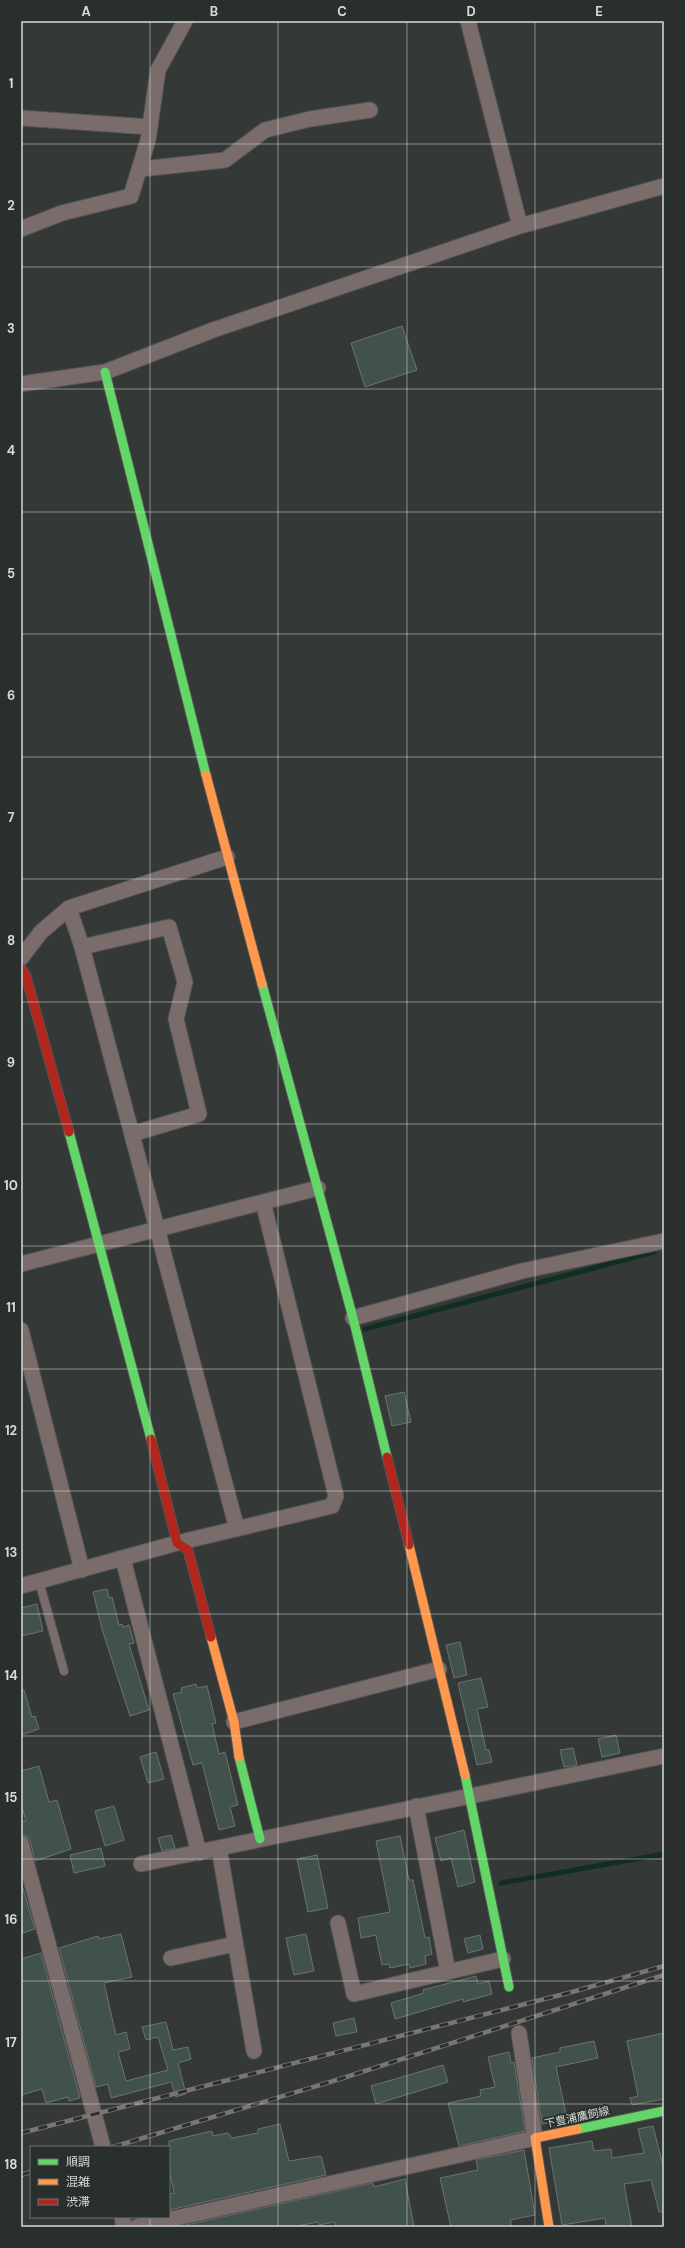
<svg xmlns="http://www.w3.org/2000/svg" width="685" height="2248" viewBox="0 0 685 2248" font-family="'DM Sans','Noto Sans JP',sans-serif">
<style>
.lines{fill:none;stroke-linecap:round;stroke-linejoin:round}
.stream{stroke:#102e22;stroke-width:5}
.building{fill:#41514c;stroke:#6e7270}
.lane-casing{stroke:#525453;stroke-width:10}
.street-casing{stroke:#525453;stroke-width:17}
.fast-casing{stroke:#525453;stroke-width:11}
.slow-casing{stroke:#525453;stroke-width:11}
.jam-casing{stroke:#525453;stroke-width:11}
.lane{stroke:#7b6c6c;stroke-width:8}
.street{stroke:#7b6c6c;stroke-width:15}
.fast{stroke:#63d668;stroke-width:9}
.slow{stroke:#ff974d;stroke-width:9}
.jam{stroke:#b3261e;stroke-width:9}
.rail-casing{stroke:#7b7473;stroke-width:4.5}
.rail{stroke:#292f2c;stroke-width:3;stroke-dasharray:9;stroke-linecap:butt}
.grid{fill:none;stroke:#d6dad8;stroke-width:1;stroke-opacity:0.55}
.labels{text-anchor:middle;stroke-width:3.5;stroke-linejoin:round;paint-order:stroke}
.street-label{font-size:11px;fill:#d6dad8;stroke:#292f2c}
.neatline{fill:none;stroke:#d6dad8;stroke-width:1.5}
.grid-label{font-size:13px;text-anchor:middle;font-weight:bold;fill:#d6dad8}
</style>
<rect width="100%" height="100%" fill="#343836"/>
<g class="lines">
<!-- stream -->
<path class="stream" d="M365 1329 654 1252
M501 1883 664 1854"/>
</g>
<!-- building -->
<path class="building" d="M402 326 417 370 365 387 351 343Z
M404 1392 411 1422 392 1426 385 1396Z
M107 1589 109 1598 112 1597 119 1625 122 1624 123 1627 129 1625 134 1643 129 1644 149 1710 130 1716 102 1629 93 1592Z
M37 1604 43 1631 21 1636V1608Z
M460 1642 467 1675 454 1678 446 1645Z
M481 1678 488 1707 477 1709 486 1750H489L492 1762 477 1765 458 1683Z
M196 1684 197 1688 207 1686 216 1723 212 1724 219 1754 225 1752 238 1805 230 1807 235 1826 219 1830 202 1763 193 1765 173 1694 182 1692 181 1688Z
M21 1690H24L32 1717 35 1716 39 1729 21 1735Z
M616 1735 620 1753 602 1757 598 1739Z
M573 1748 577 1765 564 1767 560 1750Z
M156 1752 164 1779 148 1783 140 1757Z
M39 1766 49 1802 57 1800 71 1849 35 1861 30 1840 27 1836 21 1834V1821H26L21 1804V1771Z
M114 1806 124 1840 105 1846 95 1811Z
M464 1830 475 1882 458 1887 451 1858 441 1861 435 1838Z
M171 1835 175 1848 162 1851 158 1838Z
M400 1836 409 1880H413L425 1938 429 1937 432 1954 425 1956 426 1964 410 1968 409 1964 390 1968 389 1964 382 1965 376 1935 361 1938 358 1918 390 1912 376 1841Z
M101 1848 105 1866 74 1873 70 1855Z
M317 1855 328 1908 308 1912 297 1859Z
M21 1882 35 1929 23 1933 21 1923Z
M121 1934 132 1977 104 1983 116 2035 126 2032 130 2049 118 2052 126 2081 168 2070 158 2037 146 2040 142 2027 166 2022 173 2050 188 2047 191 2059 178 2063 186 2094 176 2097 171 2082 111 2098 108 2084 96 2087 59 1948 98 1936 99 1939Z
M306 1934 314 1971 294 1975 286 1938Z
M480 1935 483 1949 468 1953 464 1939Z
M41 1953 80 2098 69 2101 68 2097 46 2103 42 2089 21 2095V1959Z
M476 1976 478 1984 489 1981 492 1994 463 2002V1999L395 2019 391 2003 424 1993 423 1990Z
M354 2018 357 2032 336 2036 333 2023Z
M664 2033V2099L632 2105 630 2098 638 2096 627 2041Z
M594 2041 598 2058 556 2067 567 2119 542 2124 532 2058 560 2052V2048Z
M509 2052 511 2063 514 2062 525 2131 459 2146 448 2103 481 2096 480 2090 495 2087 488 2057Z
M443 2065 448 2082 376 2104 371 2086Z
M280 2124 289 2161 321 2156 326 2175 169 2210V2194L174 2193 169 2169V2141L212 2131 213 2136 228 2133 232 2138 258 2133V2129Z
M653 2126 664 2170V2212H659L651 2180 624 2184 632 2227H606L605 2218 562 2225 549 2148 592 2141 594 2151 611 2149 612 2158 644 2153 638 2129Z
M524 2150 535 2215 510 2220 512 2227H451L440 2178 478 2170 476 2160Z
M405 2179 414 2227H336L335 2222 319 2225 318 2222 292 2227H177L373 2183 374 2187Z"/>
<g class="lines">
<!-- lane casing -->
<g class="lane-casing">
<path id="lane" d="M39 1581 64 1671"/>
</g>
<!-- street casing -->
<g class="street-casing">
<path id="street" d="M468 21 520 226
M21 118 150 127
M141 169 225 160 265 130 310 119 370 110
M21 229 62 213 131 196 148 140 158 70 185 21
M21 384 105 372 213 330 520 226 664 186
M69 908 82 947 237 1529
M82 947 169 927 185 982 176 1019 199 1114 132 1134
M21 958 41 932 69 908 227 857
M21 1264 318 1188
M353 1318 522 1271 664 1241
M21 1330 82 1570
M123 1559 199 1853
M21 1586 177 1543 332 1506 336 1496 263 1202
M234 1722 439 1669
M416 1806 448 1972
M21 1843 103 2147
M219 1848 254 2051
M141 1864 664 1756
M338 1923 354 1994 503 1959
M171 1958 235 1944
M122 2217 124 2227
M136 2227 535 2138 519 2033"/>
</g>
<!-- fast casing -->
<g class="fast-casing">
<path id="fast" d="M105 372 206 775
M262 984 353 1318 387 1457
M69 1132 151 1439
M239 1757 260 1839
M465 1775 509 1987
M578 2129 664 2111"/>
</g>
<!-- slow casing -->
<g class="slow-casing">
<path id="slow" d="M206 775 262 984
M409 1545 465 1775
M211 1637 234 1722 239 1757
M549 2227 535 2138 578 2129"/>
</g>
<!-- jam casing -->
<g class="jam-casing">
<path id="jam" d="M21 968 26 976 69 1132
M151 1439 177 1543 188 1550 211 1637
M387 1457 409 1545"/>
</g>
<!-- lane -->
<use href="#lane" class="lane"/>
<!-- street -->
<use href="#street" class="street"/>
<!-- fast -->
<use href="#fast" class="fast"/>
<!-- slow -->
<use href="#slow" class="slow"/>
<!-- jam -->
<use href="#jam" class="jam"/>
<!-- rail casing -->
<g class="rail-casing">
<path id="rail" d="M21 2133 572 1992 664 1966
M113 2147 340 2079 664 1975
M21 2175 31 2172"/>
</g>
<!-- rail -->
<use href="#rail" class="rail"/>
</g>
<!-- grid -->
<path class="grid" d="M150 21V2147M278 21V2227M407 21V2227M535 21V2227M21 144H664M21 267H664M21 389H664M21 512H664M21 634H664M21 757H664M21 879H664M21 1002H664M21 1124H664M21 1246H664M21 1369H664M21 1491H664M21 1614H664M21 1736H664M21 1859H664M21 1981H664M21 2104H664M150 2217V2227"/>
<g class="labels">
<!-- street labels -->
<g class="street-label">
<text transform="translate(577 2117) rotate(-12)" y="4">下豊浦鷹飼線</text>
</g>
</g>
<!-- border -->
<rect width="685" height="2248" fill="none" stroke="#292f2c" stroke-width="44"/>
<!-- legend -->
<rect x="30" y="2146" width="140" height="72" fill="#292f2c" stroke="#6e7371"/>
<rect x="38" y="2159" width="20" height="6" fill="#63d668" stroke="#6e7371"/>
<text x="66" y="2166" font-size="12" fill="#d6dad8">順調</text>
<rect x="38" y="2179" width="20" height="6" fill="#ff974d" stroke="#6e7371"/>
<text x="66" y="2186" font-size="12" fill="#d6dad8">混雑</text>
<rect x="38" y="2199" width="20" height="6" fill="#b3261e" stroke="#6e7371"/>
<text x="66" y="2206" font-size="12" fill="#d6dad8">渋滞</text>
<rect x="22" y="22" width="641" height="2204" class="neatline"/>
<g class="grid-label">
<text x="86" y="16">A</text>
<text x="214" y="16">B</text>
<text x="342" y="16">C</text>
<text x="471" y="16">D</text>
<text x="599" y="16">E</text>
<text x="11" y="88">1</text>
<text x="11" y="210">2</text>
<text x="11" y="333">3</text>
<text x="11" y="455">4</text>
<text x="11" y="578">5</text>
<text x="11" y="700">6</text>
<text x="11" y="822">7</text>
<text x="11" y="945">8</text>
<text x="11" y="1067">9</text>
<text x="11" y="1190">10</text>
<text x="11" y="1312">11</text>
<text x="11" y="1435">12</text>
<text x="11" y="1557">13</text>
<text x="11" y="1680">14</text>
<text x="11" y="1802">15</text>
<text x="11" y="1924">16</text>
<text x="11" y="2047">17</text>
<text x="11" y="2169">18</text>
</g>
</svg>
